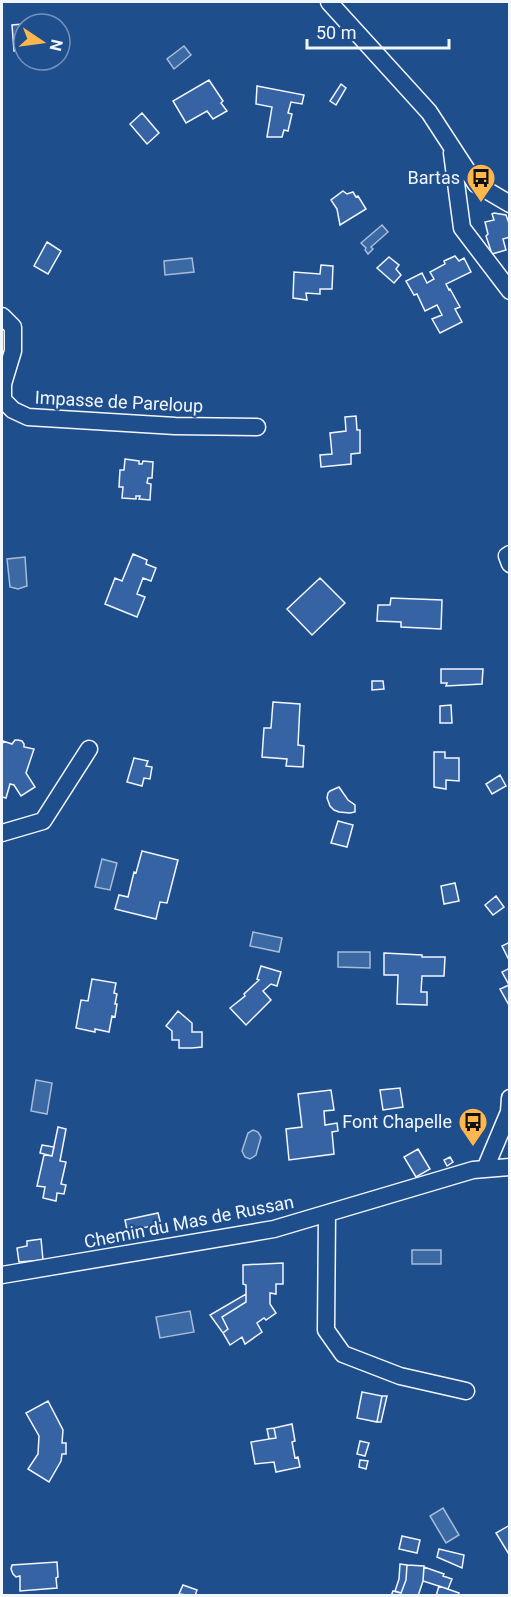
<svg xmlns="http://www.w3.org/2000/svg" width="511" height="1597" viewBox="0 0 511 1597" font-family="Roboto,sans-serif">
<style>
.water{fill:#3b69a3;stroke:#a8bbd7;stroke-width:1.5}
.building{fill:#3563a3;stroke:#f2f6ff;stroke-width:1.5}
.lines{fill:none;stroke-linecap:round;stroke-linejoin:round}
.minor-casing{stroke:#f2f6ff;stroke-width:19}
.minor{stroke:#1f4e8c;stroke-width:16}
.labels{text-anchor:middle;stroke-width:4.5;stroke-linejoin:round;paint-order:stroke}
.poi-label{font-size:18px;fill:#f2f6ff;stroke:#1f4e8c;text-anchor:end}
.street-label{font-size:18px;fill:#f2f6ff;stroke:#1f4e8c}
</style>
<rect width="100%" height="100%" fill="#1f4e8c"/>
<!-- water -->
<path class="water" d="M184 46 191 55 174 69 167 59Z
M382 225 388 232 371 247 373 249 368 254 365 250 366 248 361 243Z
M192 258 194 272 165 275 164 261Z
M25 557 27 586 18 589 10 587 7 559Z
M102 859 117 863 110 890 95 887Z
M253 932 282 938 279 952 250 946Z
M338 952H370V968L338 967Z
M36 1080 52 1083 47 1114 31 1111Z
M253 1130 258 1132 261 1137 256 1155 250 1159 245 1157 242 1151 248 1133Z
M412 1250H441V1264H412Z
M190 1311 194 1332 160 1338 156 1317Z
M443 1508 459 1535 446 1543 430 1516Z"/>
<!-- building -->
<path class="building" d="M58 21V24H24V50L14 51 12 25Z
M209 80 223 101 221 103 227 111 213 119 207 111 186 123 173 101Z
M341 84 346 88 336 105 330 101Z
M257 86 304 95 302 104 291 102 288 113 292 114 288 131 284 130 282 137H267L272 107 256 104Z
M142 113 159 133 147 144 130 124Z
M343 191 347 194 353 192 356 197 358 196 366 209 340 225 337 209 331 200Z
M494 213 506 215 510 226V237L503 239 506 250 492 254 486 236 488 234 485 222 494 220 492 214Z
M47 242 61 251 48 274 34 266Z
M455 256 459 261 464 258 471 272 446 284 449 290 450 289 460 307 455 309 462 322 440 333 432 319 442 315 437 305 425 311 417 294 414 295 406 281 422 273 427 283 434 279 430 272 445 264 444 261Z
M389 257 399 265 396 269 401 275 394 283 377 268Z
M321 265 333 266 332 289H320V294L306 293 307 300 293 298 294 272 320 274Z
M356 416 357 430H360V453L351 454V464L321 467 320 455 332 454 330 433 346 431 345 417Z
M125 459 139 461V464H142L143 461 153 462 152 478H148L147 483 151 484 150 500 139 499 140 496H136V499L122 498 123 487H119L120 470H124Z
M133 554 147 560 146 564 156 568 151 581 143 578 137 594 145 597 137 617 105 604 115 578 122 581Z
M320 578 345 603 312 635 287 609Z
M391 598 442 600 441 629 401 627V622L377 621 378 605H390Z
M441 669H483L482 684 446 686 447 683H441Z
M372 681H383L384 689 372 690Z
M273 702 300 704 298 745 304 746 303 767 286 766 287 759 262 757 264 728H271Z
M451 705 452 723H440V706Z
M15 740H18L22 741 24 744V747L34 749 26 773 35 787 21 796 14 785 10 784 6 798 2 797V746L3 741 12 744Z
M434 752H445V758H459V781L446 780V789L434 787Z
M134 758 148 761 146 766 152 767 150 779 144 778 142 786 127 782Z
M500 775 506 786 492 794 486 784Z
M339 787 348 800 355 805V812L350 813 339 812 334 810 330 806 327 798 328 793 330 791Z
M338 821 353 825 347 847 331 843Z
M142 851 178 860 167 903 160 902 156 919 115 909 119 895 128 897 134 872 136 873Z
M455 883 459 901 444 904 441 886Z
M496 896 504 907 493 915 485 905Z
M510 942V960H509L502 946Z
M384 953 422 955V957H445L444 976H422L421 992H427V1005L397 1004 398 975H384Z
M261 966 281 972 277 986 271 984 263 991 271 1000 246 1025 230 1008 245 996 244 994 259 980 257 979Z
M510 968V1007L500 989 509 985 502 972Z
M92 979 116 983 114 993 117 994 115 1004H117L115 1017 112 1016 109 1032 95 1029V1032L76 1028 81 1000 88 1001Z
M178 1011 192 1023V1032H202V1047L192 1048H179V1040H172V1031L166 1026Z
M400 1088 403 1107 383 1110 380 1090Z
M331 1090 334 1110 324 1111 325 1125 337 1123 338 1131 332 1132 334 1154 289 1160 286 1129 302 1127 298 1094Z
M58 1127 66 1129 60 1161 66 1162 61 1184 66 1185 64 1194 57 1193 56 1201 43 1198 45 1187 37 1186 44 1155 52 1156Z
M42 1145 54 1147 52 1156 40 1153Z
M418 1149 430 1169 416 1177 404 1157Z
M450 1157 453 1162 447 1166 444 1160Z
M158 1213 161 1225 127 1230 125 1220Z
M41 1239 43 1260 19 1262 17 1248 27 1246V1241Z
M283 1263V1284H276V1294L270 1293V1304L276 1313 266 1320 264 1318 257 1323 262 1332 245 1344 242 1337 230 1345 223 1333 228 1329 222 1317 246 1302V1285L243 1284V1265Z
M246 1294V1302L222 1317 228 1329 223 1333 210 1315Z
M362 1392 382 1396 377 1422 357 1418Z
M382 1396H387L381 1422H377Z
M48 1401 63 1430 62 1443H66V1454H62L61 1461 49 1482 28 1469 38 1454 39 1436 26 1413Z
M292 1424 295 1441 292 1442 295 1458 298 1457 300 1467 276 1472 274 1462 255 1464 251 1442 276 1438 274 1428Z
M274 1428 276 1438 269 1439 267 1429Z
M360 1441 369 1443 365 1456 357 1454Z
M360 1460 368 1461 366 1469 359 1467Z
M510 1525V1556L496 1533Z
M402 1536 420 1540 417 1553 399 1549Z
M439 1549 464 1555 462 1568 437 1557Z
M57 1562 58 1577 56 1578 57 1588 20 1591V1576L16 1577 13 1574 11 1569 12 1565Z
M400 1564 407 1565 406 1580 401 1593 395 1591 399 1579Z
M407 1565 424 1566 423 1581 418 1596H391L393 1591 401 1593 406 1580Z
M424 1567 444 1574 443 1576 452 1579 448 1589 423 1581Z
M183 1585 197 1590 195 1596 179 1594Z
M439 1586 459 1593 458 1596H436Z"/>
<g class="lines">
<!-- minor casing -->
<g class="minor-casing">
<path id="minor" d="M329 2 429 112 476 184 510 204
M452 153 462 228 510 291
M2 316 13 327V351L3 384V400L13 410 28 417 175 426 257 427
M510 554 507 556 510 564
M2 833 43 821 89 749
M485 1169 509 1112 510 1098
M327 1214 326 1330 343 1354 400 1376 466 1391
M2 1275 274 1229 473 1170 510 1167"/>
</g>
<!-- minor -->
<use href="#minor" class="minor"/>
</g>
<!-- icons -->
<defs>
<g id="bus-pin" transform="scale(1.5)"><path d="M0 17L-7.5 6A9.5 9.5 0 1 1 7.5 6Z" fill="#ffb74d" stroke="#1f4e8c"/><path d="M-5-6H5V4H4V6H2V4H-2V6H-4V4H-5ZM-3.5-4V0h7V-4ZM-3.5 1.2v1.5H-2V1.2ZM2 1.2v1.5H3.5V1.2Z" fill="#111"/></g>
</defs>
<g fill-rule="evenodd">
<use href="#bus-pin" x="481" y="178"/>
<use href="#bus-pin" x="473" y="1122"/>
</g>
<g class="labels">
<!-- poi labels -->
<g class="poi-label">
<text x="460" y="184">Bartas</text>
<text x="452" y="1128">Font Chapelle</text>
</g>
<!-- street labels -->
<g class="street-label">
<text transform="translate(119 402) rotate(3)" y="6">Impasse de Pareloup</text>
<text transform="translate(189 1222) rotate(-11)" y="6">Chemin du Mas de Russan</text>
</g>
</g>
<!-- border -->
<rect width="511" height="1597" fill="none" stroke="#f2f6ff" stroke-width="6"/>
<!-- north arrow -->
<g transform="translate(42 42) rotate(103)"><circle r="28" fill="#1f4e8c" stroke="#7391ba" stroke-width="1.5"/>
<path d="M0-4.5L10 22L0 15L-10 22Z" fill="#ffb74d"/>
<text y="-9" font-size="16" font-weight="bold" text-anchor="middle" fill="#f2f6ff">N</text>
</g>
<!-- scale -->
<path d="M307 39v9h142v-9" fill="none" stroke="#f2f6ff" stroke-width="3"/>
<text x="316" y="39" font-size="18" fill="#f2f6ff" stroke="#1f4e8c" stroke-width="4.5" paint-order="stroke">50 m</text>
</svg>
